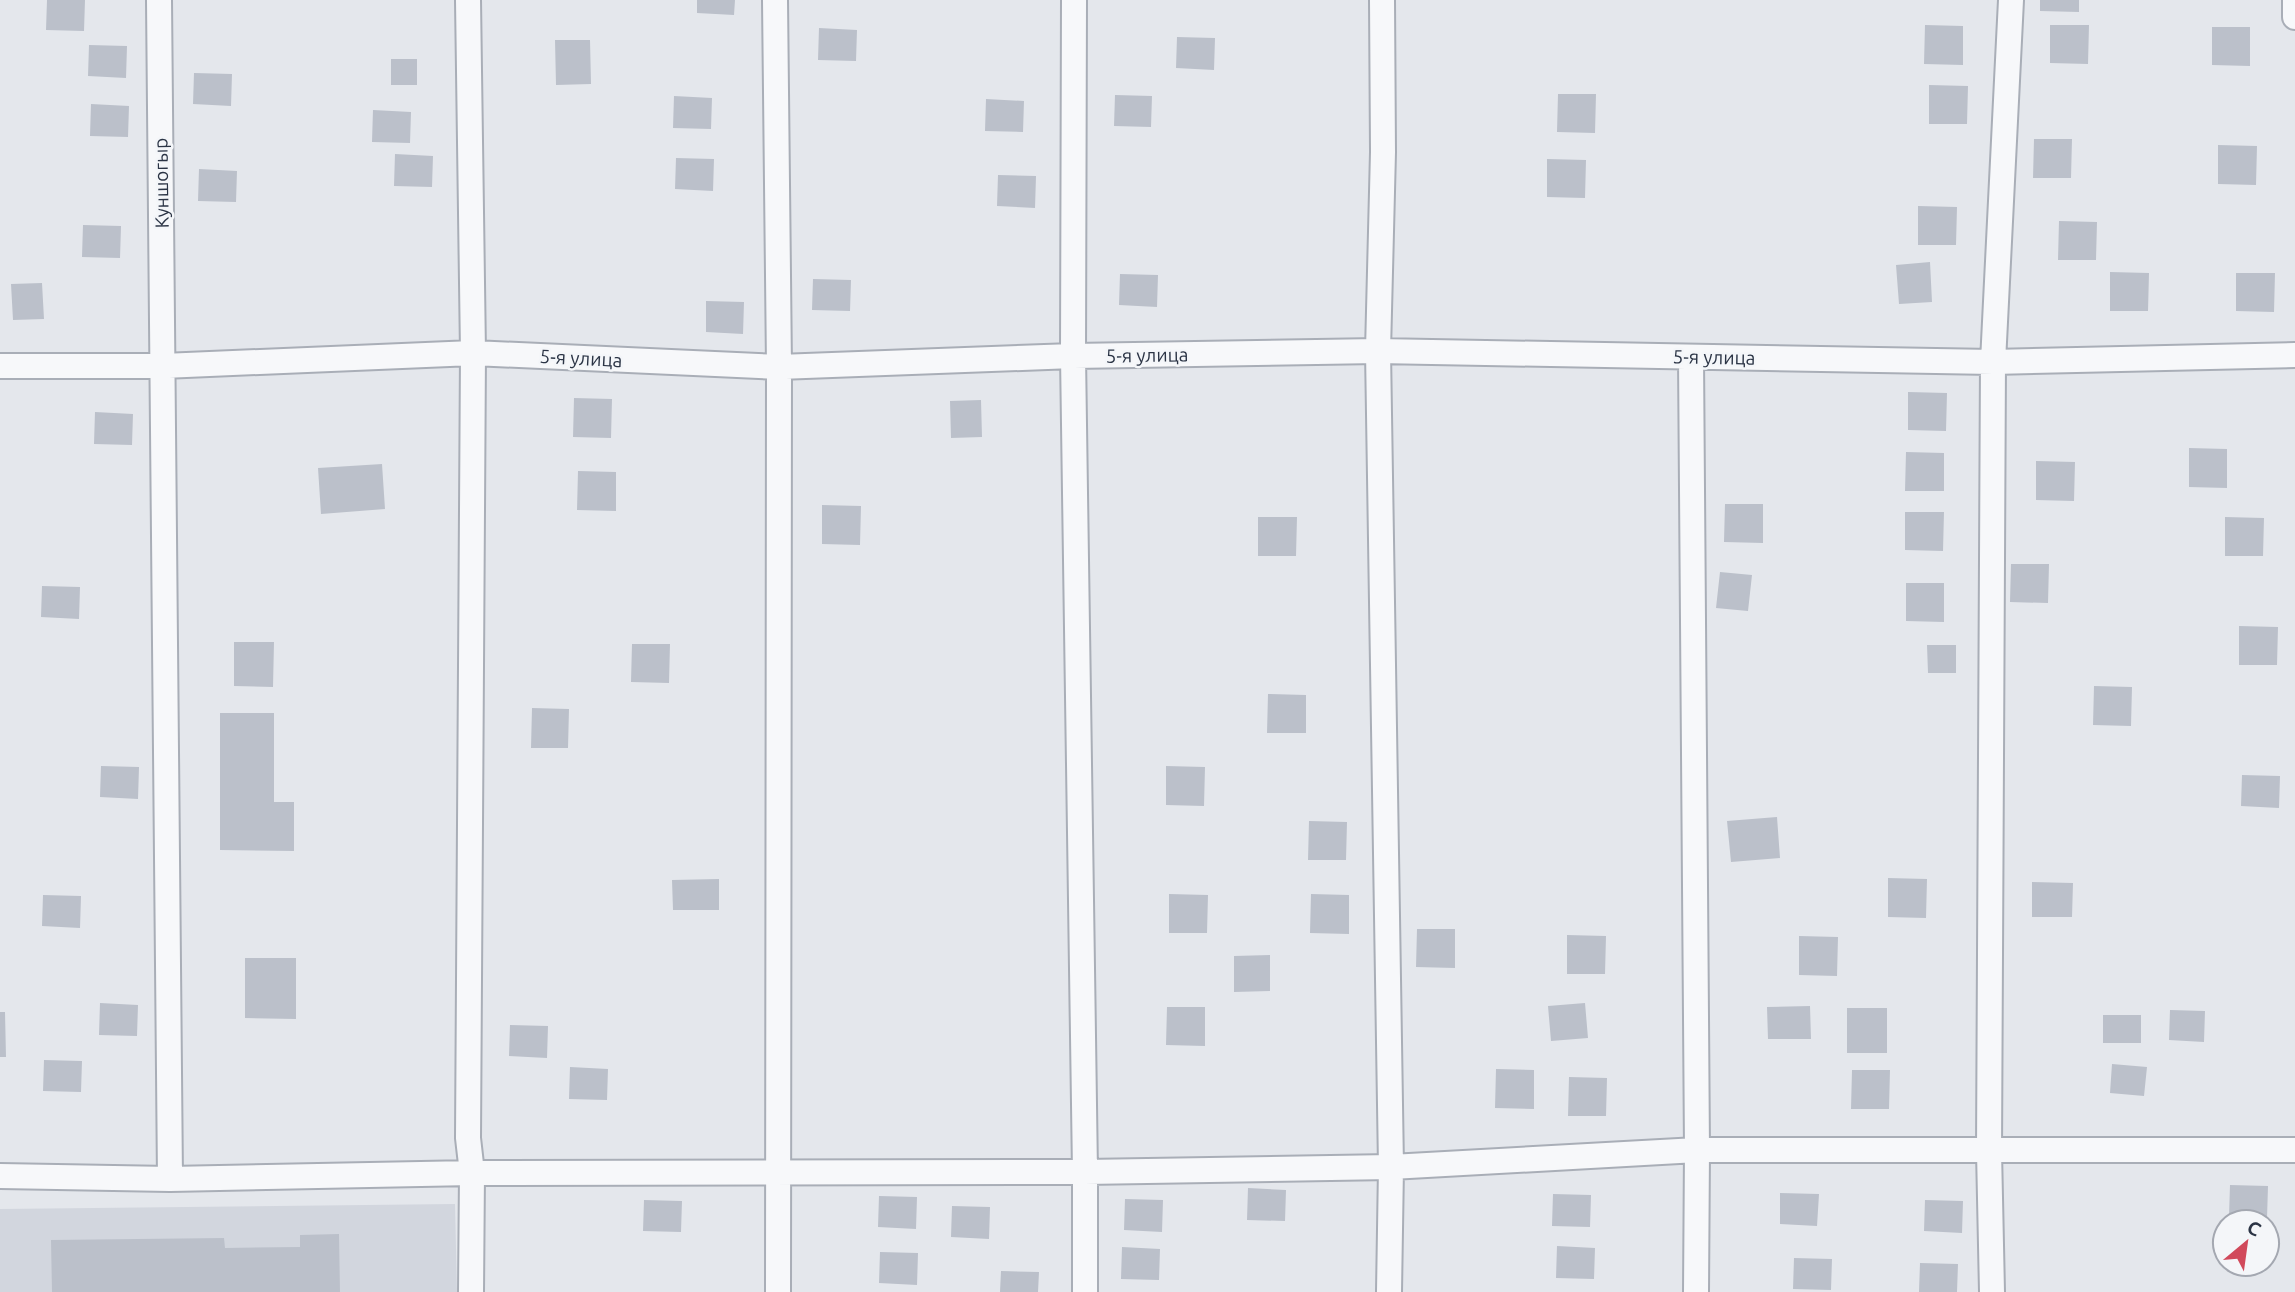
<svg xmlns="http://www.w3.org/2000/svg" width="2295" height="1292" viewBox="0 0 2295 1292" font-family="Ubuntu,sans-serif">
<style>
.built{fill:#d2d6de}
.building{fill:#bbc0ca}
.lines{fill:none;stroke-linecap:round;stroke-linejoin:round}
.street-casing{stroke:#a9aeb7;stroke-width:28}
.street{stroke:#f7f8fa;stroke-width:24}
.labels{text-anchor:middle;stroke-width:5;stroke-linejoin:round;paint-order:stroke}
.street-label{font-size:19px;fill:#2b3445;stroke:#f4f6f9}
</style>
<rect width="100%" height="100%" fill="#e4e7ec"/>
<!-- built -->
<path class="built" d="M455 1204 457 1292H0V1209Z"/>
<!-- building -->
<path class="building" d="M47 0H85L84 31 46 30Z
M697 0H735L734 15 697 13Z
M2040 0H2079V12L2040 11Z
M1925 25 1963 26V65L1924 64Z
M2050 25H2089L2088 64 2050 63Z
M2212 27H2250V66L2212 65Z
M819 28 857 30 856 61 818 60Z
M1177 37 1215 38 1214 70 1176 68Z
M555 40H590L591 84 556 85Z
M89 45 127 46 126 78 88 76Z
M391 59H417V85H391Z
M194 73 232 74 231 106 193 104Z
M1929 85 1968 86 1967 124H1929Z
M1558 94H1596L1595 133 1557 132Z
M1115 95 1152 96 1151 127 1114 126Z
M674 96 712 98 711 129 673 128Z
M986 99 1024 101 1023 132 985 131Z
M91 104 129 106 128 137 90 136Z
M373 110 411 112 410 143 372 142Z
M2034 139H2072L2071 178H2033Z
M2218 145 2257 146 2256 185 2218 184Z
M395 154 433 156 432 187 394 186Z
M676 158 714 159 713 191 675 189Z
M1547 159 1586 160 1585 198 1547 197Z
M199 169 237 171 236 202 198 201Z
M998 175 1036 176 1035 208 997 206Z
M1918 206 1957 207 1956 245H1918Z
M2059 221 2097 222 2096 260H2058Z
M83 225 121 226 120 258 82 257Z
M1930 262 1932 302 1899 304 1896 265Z
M2110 272 2149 273 2148 311H2110Z
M2236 273H2275L2274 312 2236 311Z
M1120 274 1158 275 1157 307 1119 305Z
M813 279 851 280 850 311 812 310Z
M42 283 44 319 13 320 11 284Z
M706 301 744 302 743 334 706 332Z
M1908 392 1947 393 1946 431 1908 430Z
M574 398 612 399 611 438 573 437Z
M981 400 982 437 951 438 950 401Z
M95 412 133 414 132 445 94 444Z
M2189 448 2227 449V488L2189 487Z
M1906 452 1944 453V491H1905Z
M2036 461 2075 462 2074 501 2036 500Z
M382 464 385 509 321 514 318 468Z
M578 471 616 472V511L577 510Z
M1725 504H1763V543L1724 542Z
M822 505 861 506 860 545 822 544Z
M1905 512H1944L1943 551 1905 550Z
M1258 517H1297L1296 556H1258Z
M2225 517 2264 518 2263 556H2225Z
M2011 564H2049L2048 603 2010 602Z
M1720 572 1752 575 1748 611 1716 608Z
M1906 583H1944V622L1906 621Z
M42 586 80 587 79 619 41 617Z
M2239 626 2278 627 2277 665H2239Z
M234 642H274L273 687 234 686Z
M632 644H670L669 683 631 682Z
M1927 645H1956V673H1928Z
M2094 686 2132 687 2131 726 2093 725Z
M1268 694 1306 695V733H1267Z
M532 708 569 709 568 748H531Z
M220 713H274V802H294V851L220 850Z
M101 766 139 767 138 799 100 797Z
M1166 766 1205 767 1204 806 1166 805Z
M2242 775 2280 776 2279 808 2241 806Z
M1777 817 1780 858 1731 862 1727 821Z
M1309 821 1347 822 1346 860H1308Z
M1888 878 1927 879 1926 918 1888 917Z
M719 879V910H673L672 880Z
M2032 882 2073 883 2072 917H2032Z
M1169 894 1208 895 1207 933H1169Z
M1311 894 1349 895V934L1310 933Z
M43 895 81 896 80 928 42 926Z
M1417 929H1455V968L1416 967Z
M1567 935 1606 936 1605 974H1567Z
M1799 936 1838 937 1837 976 1799 975Z
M1270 955V991L1234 992V956Z
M245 958H296V1019L245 1018Z
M100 1003 138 1005 137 1036 99 1035Z
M1585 1003 1588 1038 1551 1041 1548 1006Z
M1810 1006 1811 1039H1768L1767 1007Z
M1167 1007H1205V1046L1166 1045Z
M1847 1008H1887V1053H1847Z
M2170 1010 2205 1011 2204 1042 2169 1040Z
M0 1012H5L6 1057H0Z
M2103 1015H2141V1043H2103Z
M510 1025 548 1026 547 1058 509 1056Z
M44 1060 82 1061 81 1092 43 1091Z
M2112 1064 2147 1067 2144 1096 2110 1093Z
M570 1067 608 1069 607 1100 569 1099Z
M1496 1069 1534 1070V1109L1495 1108Z
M1852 1070H1890L1889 1109H1851Z
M1569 1077 1607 1078 1606 1116H1568Z
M2230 1185 2268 1186 2267 1218 2229 1217Z
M1248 1188 1286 1190 1285 1221 1247 1220Z
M1780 1193 1819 1194 1817 1226 1780 1224Z
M1553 1194 1591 1195 1590 1227 1552 1226Z
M879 1196 917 1197 916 1229 878 1227Z
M1125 1199 1163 1200 1162 1232 1124 1230Z
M644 1200 682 1201 681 1232 643 1231Z
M1925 1200 1963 1201 1962 1233 1924 1231Z
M952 1206 990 1207 989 1239 951 1237Z
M339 1234 340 1292H52L51 1240 224 1238 225 1248 300 1247V1235Z
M1557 1246 1595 1248 1594 1279 1556 1278Z
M1122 1247 1160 1249 1159 1280 1121 1279Z
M880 1252 918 1253 917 1285 879 1283Z
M1794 1258 1832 1259 1831 1290 1793 1289Z
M1920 1263 1958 1264 1957 1292H1919Z
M1001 1271 1039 1272 1038 1292H1000Z"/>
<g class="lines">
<!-- street casing -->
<g class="street-casing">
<path id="street" d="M159 0 170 1179
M468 0 473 353 468 1138 472 1173 471 1292
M775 0 779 367 778 1292
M1074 0 1073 356 1085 1172V1292
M1382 0 1383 152 1378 351 1391 1167 1389 1292
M2295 0V17
M1691 357 1697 1150 1696 1292
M0 366H163L473 353 779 367 1073 356 1378 351 1993 362 2295 355
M0 1176 170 1179 472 1173 1085 1172 1391 1167 1697 1150H2295
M1992 1292 1989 1151 1993 362 2011 0"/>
</g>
<!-- street -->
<use href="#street" class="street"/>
</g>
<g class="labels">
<!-- street labels -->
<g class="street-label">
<text transform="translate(161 183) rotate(-91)" y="7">Куншогыр</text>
<text transform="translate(1147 355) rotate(-1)" y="7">5-я улица</text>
<text transform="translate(1714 357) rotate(1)" y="7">5-я улица</text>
<text transform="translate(581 358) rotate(3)" y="7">5-я улица</text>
</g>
</g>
<!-- north arrow -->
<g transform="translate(2246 1243) rotate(29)"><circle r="33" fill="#f4f6f9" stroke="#a4a8b1" stroke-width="2"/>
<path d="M0-5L12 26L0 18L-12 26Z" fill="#d1495b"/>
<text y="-10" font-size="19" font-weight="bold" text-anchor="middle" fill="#2b3445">С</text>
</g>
</svg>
